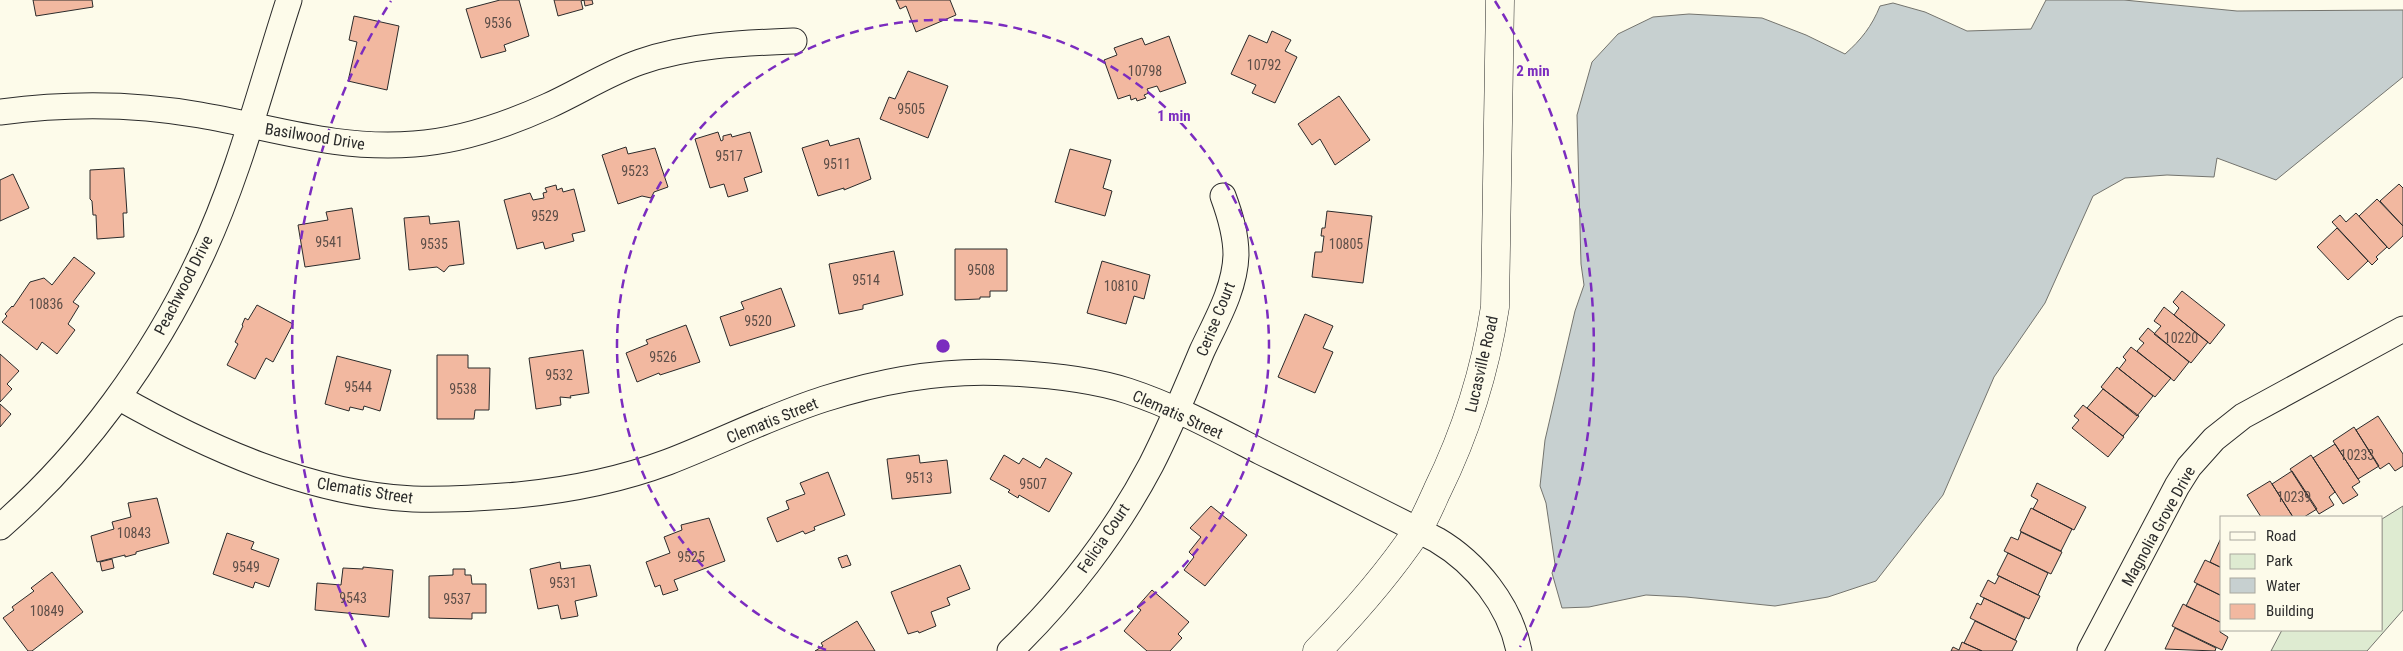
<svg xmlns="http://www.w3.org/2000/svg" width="2403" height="651" viewBox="0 0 2403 651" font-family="'Roboto Condensed',sans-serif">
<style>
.green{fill:#deebd1;stroke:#74746e}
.water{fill:#c7d0d0;stroke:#74746e}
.building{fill:#f2b8a0;stroke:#2b2b2b}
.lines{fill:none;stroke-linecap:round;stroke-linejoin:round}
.minor-casing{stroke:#2b2b2b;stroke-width:27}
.tertiary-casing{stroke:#2b2b2b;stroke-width:29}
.minor{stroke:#fdfbea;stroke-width:25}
.tertiary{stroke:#fdfbea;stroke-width:28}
.ring{fill:none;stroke:#7b2cbf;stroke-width:2.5;stroke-dasharray:9 6}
.labels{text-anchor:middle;stroke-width:4;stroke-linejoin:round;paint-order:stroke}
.number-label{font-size:14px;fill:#5d4e48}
.street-label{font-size:16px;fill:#2b2b2b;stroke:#fdfbea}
.centre{fill:#7b2cbf;stroke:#fdfbea;stroke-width:2.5}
.ring-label{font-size:15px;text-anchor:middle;font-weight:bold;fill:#7b2cbf;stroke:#fdfbea;stroke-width:4;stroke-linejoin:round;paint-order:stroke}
</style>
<rect width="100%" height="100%" fill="#fdfbea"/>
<!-- green -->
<path class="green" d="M2403 506V610L2367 651H2271L2282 630H2382V519Z"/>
<!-- water -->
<path class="water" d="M2046 0H2124L2237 11 2403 10V77L2276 180 2217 158 2214 177 2167 175 2125 178 2093 196 2045 303 1994 377 1943 495 1876 581 1828 597 1775 606 1686 597 1646 595 1589 607 1562 608 1552 573 1555 564 1546 503 1540 486 1545 440 1575 311 1584 285 1581 264 1577 115 1592 62 1618 34 1653 17 1689 14 1762 18 1806 35 1845 54C1861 40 1872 26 1880 6L1893 3 1925 12 1967 31 2031 29Z"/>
<!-- building -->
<path class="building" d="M33 0H92L93 7 36 16Z
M500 0H519L529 36 504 45 506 51 481 58 466 9Z
M554 0H592L593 4 585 6 584 0 581 1 583 9 558 16Z
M896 0H950L956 15 916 32 906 6 900 9Z
M354 16 399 26 387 90 348 81 357 42 349 40Z
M1272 31 1291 40 1285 51 1297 57 1275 103 1252 93 1256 85 1231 74 1249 35 1267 43Z
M1169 36 1186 83 1160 92 1157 86 1147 89 1149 93 1144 95 1146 98 1137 101 1136 98 1131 100 1130 95 1118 99 1104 60 1117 55 1114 48 1142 38 1145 45Z
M908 71 948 86 928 138 880 119 889 97 895 99Z
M1339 96 1370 140 1335 165 1320 139 1312 145 1298 124Z
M718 132 721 141 723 140V136L731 134 732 137 750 132 762 172 744 178 748 191 728 197 724 184 710 188 695 139Z
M859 138 871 179 844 190V188L818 196 802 148 828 140 830 146Z
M626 147 628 154 655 148 668 187 654 192 651 198 642 196 618 204 602 155Z
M1070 149 1111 160 1103 188 1112 191 1105 216 1055 202Z
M124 168 127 213H123L124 237 97 239 96 215H93L92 201 90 199V170Z
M13 174 29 208 0 221V180Z
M2399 184 2403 188V226L2380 201Z
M556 185 557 190 562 188 563 192 574 189 585 231 572 234 574 241 545 249 543 242 517 249 504 200 530 193 533 200 544 198 543 193 547 192 545 188Z
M2377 199 2403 226V236L2389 249 2359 216Z
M352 208 360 259 305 267 298 225 328 220 326 212Z
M1327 211 1372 216 1363 283 1312 277 1315 252H1322L1324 236H1321L1322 228H1325Z
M2356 213 2387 247 2376 257 2378 259 2372 265 2332 222 2340 215 2346 222Z
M429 216 430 224 459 221 464 264 449 266 444 272 437 267 409 270 404 218Z
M2337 228 2368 261 2348 280 2317 247Z
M955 249H1007V291H990V297H980V299L955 300Z
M894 251 903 295 863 305V309L839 314 829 264Z
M74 257 95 273 73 302 79 306 68 324 75 330 57 354 42 342 37 350 2 322 7 316 5 314 12 306 13 307 30 282 44 278 52 285Z
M1102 261 1150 275 1144 299 1134 296 1126 324 1087 313Z
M781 288 795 326 730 346 720 317 744 309 741 302Z
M2182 291 2225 325 2210 344 2174 315 2179 308 2173 302Z
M257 305 293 324 273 362 266 358 255 379 227 365 238 344 235 342 243 326 242 325 245 318 248 320Z
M2164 307 2208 342 2191 363 2154 334 2161 326 2154 321Z
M1305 314 1333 326 1323 348 1333 352 1315 393 1278 377Z
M686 325 700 362 660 375 659 373 637 382 626 353 648 344 646 340Z
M2148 328 2189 362 2174 381 2137 351 2144 343 2139 339Z
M2131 347 2171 378 2155 397 2119 369 2126 360 2123 357Z
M583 350 589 393 570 396 571 398 560 397 561 405 536 409 529 358Z
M0 354 19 371 7 384 12 389 0 402Z
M437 355H468V368H490L489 410H475L474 419H437Z
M337 356 391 370 380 411 364 406 363 410 350 407 349 411 325 404Z
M2117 367 2153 396 2137 416 2101 387Z
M2103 389 2139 416 2123 436 2087 408Z
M0 404 11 414 0 427Z
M2083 405 2124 437 2108 457 2072 428 2079 420 2074 416Z
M2378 416 2403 454V466L2395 471 2389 463 2380 469 2356 430Z
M2354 427 2379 466 2358 479 2333 441Z
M2335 444 2360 482 2352 487 2358 495 2343 504 2313 458Z
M919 455 920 463 947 460 951 493 892 499 887 459Z
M1004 455 1019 464 1023 458 1040 468 1046 458 1072 473 1049 512 1019 495 1018 498 1008 492 1010 490 990 479Z
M2311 455 2335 492 2329 497 2334 505 2319 514 2290 469Z
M2292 471 2317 509 2304 517H2293L2272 484Z
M828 472 845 515 814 527 815 530 805 534 803 531 777 542 767 518 789 509 786 501 805 494 800 483Z
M2270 481 2272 484 2293 517H2261L2247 495Z
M2037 483 2086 507 2074 530 2033 509 2038 500 2031 496Z
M157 498 169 543 136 552V554L125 557V555L97 562 91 536 114 529 112 522 131 517 128 503Z
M1211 506 1247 535 1205 586 1184 570 1194 557 1189 552 1201 537 1190 528Z
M2031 508 2072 529 2061 551 2020 531Z
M709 518 725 561 674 580 678 590 663 595 660 585 655 587 646 562 670 553 664 537 682 530 681 525Z
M2021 532 2062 552 2051 574 2004 551 2011 537 2018 540Z
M227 533 254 542 251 549 279 559 269 587 255 582 253 588 213 574Z
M2221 538H2222V568L2210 562Z
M2008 553 2048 573 2038 595 1997 575Z
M847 555 851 565 842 568 838 558Z
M112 559 114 568 102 571 100 562Z
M2205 560 2222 568V596L2194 582Z
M560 562 561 569 590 565 597 596 575 601 578 616 561 619 558 605 538 609 530 569Z
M960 565 970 589 947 598 950 605 931 612 936 626 919 633 918 631 908 634 891 592Z
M363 567 393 570 389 617 315 610 317 583 341 585 343 568 363 569Z
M453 569H465V575H471L472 584H486V613H472V619L429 618V576L453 575Z
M52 572 83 612 32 651H28L3 618 14 610 12 607 34 591 31 588Z
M1999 576 2040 596 2029 619 1980 596 1988 580 1995 584Z
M2197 584 2222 596V623L2186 606Z
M1152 590 1189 622 1178 634 1182 638 1170 651H1147L1124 631 1141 610 1137 607Z
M1984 598 2025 618 2015 640 1970 618 1977 603 1981 605Z
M2183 604 2222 623 2220 632 2228 637 2222 650 2172 626Z
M857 621 875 651H815L823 646 821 643Z
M1975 621 2017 641 2012 651H1982L1964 643Z
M2175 628 2216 648 2215 651 2165 649Z
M1962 642 1964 643 1982 651H1951L1953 647 1959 650Z"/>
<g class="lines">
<!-- minor casing -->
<g class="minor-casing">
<path id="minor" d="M0 112C67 103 133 103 200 115 275 128 336 150 414 144 460 141 506 125 548 106 579 92 608 73 640 62 689 45 743 43 794 41
M118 397C206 447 309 494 413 499 448 500 483 498 518 495 569 490 620 480 668 462 720 442 771 416 824 399 883 380 948 369 1010 373 1049 375 1090 379 1128 391 1174 406 1218 430 1261 452 1320 481 1379 510 1437 540 1476 563 1510 605 1519 651
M0 527C84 454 153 358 200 258 239 176 261 86 289 0
M1010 651C1065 598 1115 533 1151 465 1170 428 1186 389 1202 351 1216 321 1235 289 1236 255 1236 234 1230 215 1223 196
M2090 651 2177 486 2189 467 2214 439 2243 416 2403 329"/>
</g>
<!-- tertiary casing -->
<g class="tertiary-casing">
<path id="tertiary" d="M1317 651C1353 614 1388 574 1417 531 1425 519 1431 504 1437 491 1466 432 1485 372 1495 307L1500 0"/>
</g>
<!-- minor -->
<use href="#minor" class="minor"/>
<!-- tertiary -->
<use href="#tertiary" class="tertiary"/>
</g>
<!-- distance rings -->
<g class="ring">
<path d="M826 650A326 326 0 1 1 1060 650"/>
<path d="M366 647A651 651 0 0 1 391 1M1495 1A651 651 0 0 1 1520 647"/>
</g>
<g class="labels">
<!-- number labels -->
<g class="number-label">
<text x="498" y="28">9536</text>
<text x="1264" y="70">10792</text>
<text x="1145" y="76">10798</text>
<text x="911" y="114">9505</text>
<text x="729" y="161">9517</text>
<text x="837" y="169">9511</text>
<text x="635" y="176">9523</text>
<text x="545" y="221">9529</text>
<text x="329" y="247">9541</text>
<text x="434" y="249">9535</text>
<text x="1346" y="249">10805</text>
<text x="981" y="275">9508</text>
<text x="866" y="285">9514</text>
<text x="1121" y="291">10810</text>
<text x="46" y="309">10836</text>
<text x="758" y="326">9520</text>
<text x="2181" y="343">10220</text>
<text x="663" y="362">9526</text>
<text x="559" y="380">9532</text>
<text x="358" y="392">9544</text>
<text x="463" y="394">9538</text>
<text x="2357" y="460">10233</text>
<text x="919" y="483">9513</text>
<text x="1033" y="489">9507</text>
<text x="2294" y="502">10239</text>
<text x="134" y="538">10843</text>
<text x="691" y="562">9525</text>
<text x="246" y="572">9549</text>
<text x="563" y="588">9531</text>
<text x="353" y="603">9543</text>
<text x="457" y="604">9537</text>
<text x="47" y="616">10849</text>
</g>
<!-- street labels -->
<g class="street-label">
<text transform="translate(315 136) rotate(9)" y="6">Basilwood Drive</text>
<text transform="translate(183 285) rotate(-63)" y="6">Peachwood Drive</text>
<text transform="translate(1215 319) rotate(-68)" y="6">Cerise Court</text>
<text transform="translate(1481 364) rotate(-77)" y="6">Lucasville Road</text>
<text transform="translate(1178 414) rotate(24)" y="6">Clematis Street</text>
<text transform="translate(772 420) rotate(-22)" y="6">Clematis Street</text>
<text transform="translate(365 490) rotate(9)" y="6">Clematis Street</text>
<text transform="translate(2158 526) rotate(-61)" y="6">Magnolia Grove Drive</text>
<text transform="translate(1103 538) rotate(-56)" y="6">Felicia Court</text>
</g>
</g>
<circle cx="943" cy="346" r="8" class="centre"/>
<g class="ring-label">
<text x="1533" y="76">2 min</text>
<text x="1174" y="121">1 min</text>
</g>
<!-- legend -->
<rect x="2220" y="516" width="162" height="115" fill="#fdfbea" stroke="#a9a89e"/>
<rect x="2230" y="532" width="25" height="8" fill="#fdfbea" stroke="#a9a89e"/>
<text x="2266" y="541" font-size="15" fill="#2b2b2b">Road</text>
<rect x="2230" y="554" width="25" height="15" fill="#deebd1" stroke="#a9a89e"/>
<text x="2266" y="566" font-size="15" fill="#2b2b2b">Park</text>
<rect x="2230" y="578" width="25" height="15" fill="#c7d0d0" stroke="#a9a89e"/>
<text x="2266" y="591" font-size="15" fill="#2b2b2b">Water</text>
<rect x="2230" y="604" width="25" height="15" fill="#f2b8a0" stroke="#a9a89e"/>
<text x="2266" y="616" font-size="15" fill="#2b2b2b">Building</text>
</svg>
